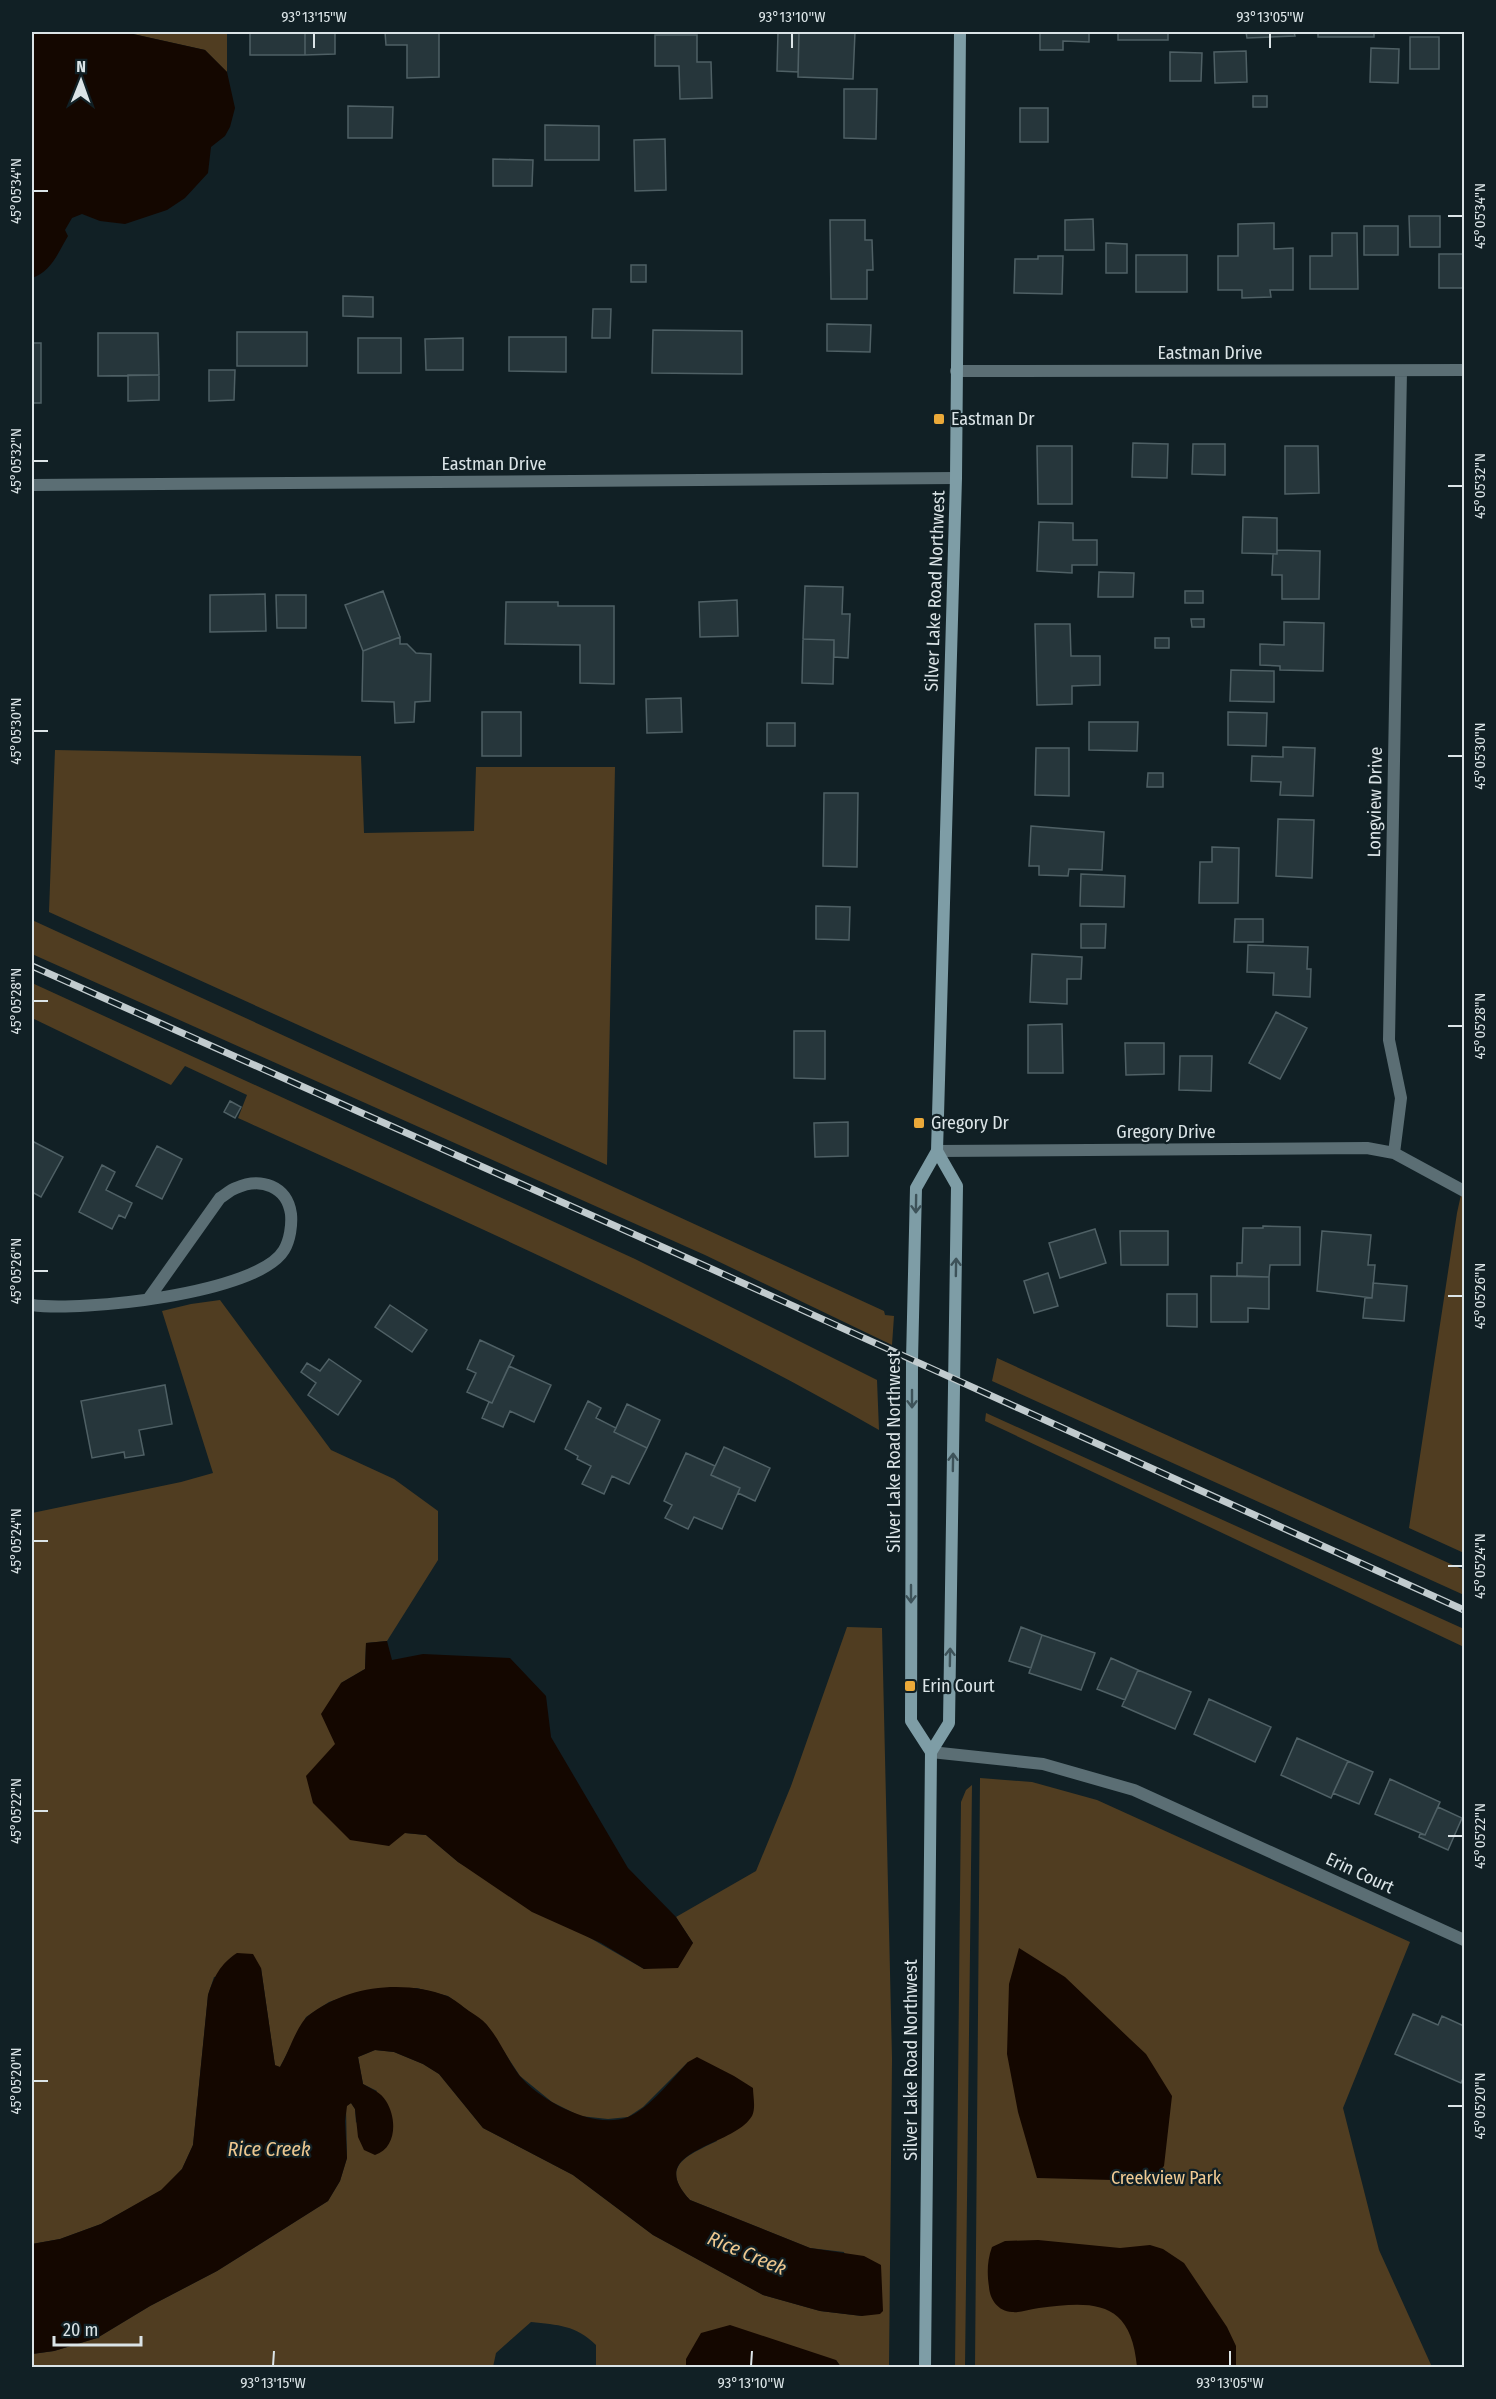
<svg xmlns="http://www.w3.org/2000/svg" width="1496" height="2399" viewBox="0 0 1496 2399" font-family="'Fira Sans Condensed',sans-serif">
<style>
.green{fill:#503d21}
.water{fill:#140700}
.building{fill:#26363b;stroke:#4f6065;stroke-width:1.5}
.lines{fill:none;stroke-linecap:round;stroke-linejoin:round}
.minor{stroke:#5b6e74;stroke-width:12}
.secondary{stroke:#7e9da6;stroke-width:12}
.rail-casing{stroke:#c1cbce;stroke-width:7}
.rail{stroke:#112025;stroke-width:4.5;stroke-dasharray:14;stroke-linecap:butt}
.oneway{stroke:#3d5259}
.ticks{fill:none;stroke:#dbe4e7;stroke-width:2}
.poi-dot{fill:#eba939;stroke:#112025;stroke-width:2}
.labels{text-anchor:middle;stroke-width:4.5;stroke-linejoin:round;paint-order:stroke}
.street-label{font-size:18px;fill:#dbe4e7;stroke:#112025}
.poi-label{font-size:18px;fill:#dbe4e7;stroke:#112025;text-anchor:start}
.park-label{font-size:18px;fill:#f3cc94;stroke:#112025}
.water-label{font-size:20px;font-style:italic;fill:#edc78f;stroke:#112025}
.neatline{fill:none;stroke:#dbe4e7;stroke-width:2}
.ticks-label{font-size:15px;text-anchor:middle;fill:#dbe4e7}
</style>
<rect width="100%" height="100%" fill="#112025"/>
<!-- green -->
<path class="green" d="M124 32H227V72L205 50Z
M55 750 361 756 364 833 474 831 476 767H615L607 1165 49 912Z
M32 920 884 1311 885 1315 894 1316 892 1345 705 1255 32 954Z
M32 983 635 1259 877 1380 879 1430C672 1312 454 1216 238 1118L247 1095 185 1066 171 1085 32 1018Z
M1464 1181V1553L1409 1528 1457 1213Z
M220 1300 331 1450 394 1479 438 1511V1560L387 1641 366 1643 365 1669 341 1683 405 1833 426 1835 458 1862 644 1969 693 1943 676 1917 756 1871 791 1786 847 1627 882 1628 892 2058 889 2367H841L836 2360 686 2359V2367H596V2345C576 2325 558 2325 531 2322L496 2353 493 2367H32V2354L54 2351 97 2338 150 2306 217 2271 328 2201 340 2181 347 2158 346 2106 351 2103 355 2109 356 2123 377 2091 363 2084 358 2057 375 2050 394 2052 423 2064 439 2074 483 2128 573 2175 653 2235 763 2295 820 2311 862 2316 844 2252 810 2248 690 2200C658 2166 688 2155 717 2141L688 2062 643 2107 628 2117 608 2119 580 2116 552 2102 520 2076 486 2024 448 1996 417 1988 359 1992 329 2002 306 2017 280 2067 275 2066 261 1968 214 1977 208 1995 193 2145 182 2169 162 2190 101 2224 60 2239 32 2244V1513L181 1482 213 1473 162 1311 191 1304Z
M997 1358 1464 1570V1595L992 1381Z
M986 1413 1464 1629V1647L985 1421Z
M980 1778 1032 1782 1097 1800 1410 1942 1343 2108 1379 2250 1432 2367 975 2368Z
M972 1785 965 2367 955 2368 961 1802 966 1790Z"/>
<!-- water -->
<path class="water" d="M32 32H124L205 50 227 72 235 108 230 127 225 136 211 147 208 173 185 198 167 210 125 224 100 221 82 214 72 218 65 230 68 236C58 253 51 272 32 278Z
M387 1641 392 1660 423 1654 510 1658 546 1696 551 1737 628 1868 676 1917 693 1943 678 1968 644 1969 601 1943 532 1912 458 1862 426 1835 405 1833 389 1846 350 1840 313 1803 306 1776 335 1744 321 1714 341 1683 365 1669 366 1643Z
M1019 1948 1065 1977 1130 2039 1146 2054 1172 2096 1164 2166 1151 2181 1037 2178 1018 2112 1007 2054 1009 1984Z
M237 1953 253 1954 261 1968 275 2065 280 2067C288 2054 297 2025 308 2016 345 1986 403 1979 447 1996 454 1999 462 2006 469 2011 475 2015 482 2019 487 2025 500 2040 507 2059 519 2075 540 2101 594 2130 628 2117 649 2109 673 2078 688 2062L697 2057 734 2076 753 2088C753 2096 756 2108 752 2116 733 2148 642 2149 690 2200L810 2248 864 2256 881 2265 883 2311 880 2314 862 2316 820 2311 763 2295 653 2235 573 2175 483 2128 439 2074 423 2064 394 2052 375 2050 358 2057 363 2084C371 2089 381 2092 386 2101 397 2118 397 2148 375 2155L364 2150 358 2137 355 2109 351 2103 347 2106 345 2121 347 2158 340 2181 328 2201 217 2271 150 2306 97 2338 54 2351 32 2354V2244L60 2239 101 2224 161 2190 182 2169 193 2145 208 1995C214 1977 220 1964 237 1953Z
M1038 2240 1120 2248 1150 2245 1163 2249 1184 2263 1227 2327 1236 2346V2367H1137C1131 2300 1094 2301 1039 2308 1030 2309 1020 2313 1012 2312 998 2311 990 2300 989 2287 987 2273 987 2261 992 2247L1005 2241Z
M730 2325 836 2360 841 2367H686V2359L701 2333Z"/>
<!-- building -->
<path class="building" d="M250 32H305V55H250Z
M305 32H335V54L305 55Z
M385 32H439V77L407 78V45H386Z
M778 32H799L798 72 777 71Z
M799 32H855L853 79 798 77Z
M1040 32H1089V42L1063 41V50H1040Z
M1118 32H1168V40H1118Z
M1246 32H1294L1295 36 1247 38Z
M1318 32H1374V37H1318Z
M655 35H697V62H711L712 98 680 99 679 66H655Z
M1410 37H1439V69H1410Z
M1371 48 1399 49 1398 83 1370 82Z
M1246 51 1247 82 1215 83 1214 52Z
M1170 52 1202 53 1201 81H1170Z
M844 89H877L876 139 844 138Z
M1253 96H1267V107H1253Z
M348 106 393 107 392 138H348Z
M1020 108H1048V142H1020Z
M545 125 599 126V160H545Z
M665 139 666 190 635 191 634 140Z
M493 159 533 160 532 186H493Z
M1409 216H1440V247H1410Z
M1093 219 1094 250H1065V220Z
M830 220H865V240H872L873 270H867V299H831Z
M1274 223V249L1293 248V290H1270L1271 297 1242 298V290H1218V256H1238V224Z
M1364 226H1398V255H1364Z
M1332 233H1357L1358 289H1310V256H1332Z
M1106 243 1127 244V273H1106Z
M1439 254H1464V288H1439Z
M1136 255H1187V292H1136Z
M1038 256H1063L1062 294 1014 293 1015 259H1038Z
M631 265H646V282H631Z
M343 296 373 297V317L343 316Z
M593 309H611L610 338H592Z
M827 324 871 325 870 352 827 351Z
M653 330 742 331V374L652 373Z
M237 332H307V366H237Z
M98 333H158L159 375 98 376Z
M509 337H566V372L509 371Z
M358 338H401V373H358Z
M463 338V370H426L425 339Z
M32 343H41V403H32Z
M209 370H235L234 400 209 401Z
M128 375H159V400L128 401Z
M1133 443 1168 444 1167 478 1132 477Z
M1193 444H1225V475L1192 474Z
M1037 446H1072V504H1038Z
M1285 446H1318L1319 493 1285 494Z
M1243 517 1277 518V554L1242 553Z
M1039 522 1073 523V540H1097V565H1072V573L1037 571Z
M1277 550 1320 551 1319 599H1282V575H1272L1273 554H1277Z
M1099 572 1134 573 1133 597H1098Z
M805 586 843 587 842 614H850L848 658 834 657V640L803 639Z
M383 591 400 637 363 651 345 605Z
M1185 591H1203V603H1185Z
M265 594 266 631 210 632V595Z
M276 595H306V628H277Z
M737 600 738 636 700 637 699 602Z
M506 602H558V606H614V684L580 683V645L505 644Z
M1191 619H1204V627H1192Z
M1284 622 1324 623 1323 671 1280 670V666L1260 665V644L1284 645Z
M1035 624H1070L1071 656H1100V685L1072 686V704L1037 705Z
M400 637V644H407L416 653 431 654 430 701 415 702 414 722 395 723 394 702 362 701 363 651Z
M1155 638H1169V648H1155Z
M803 639 834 640 833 684 802 683Z
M1231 670 1274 671V702L1230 701Z
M681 698 682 732 647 733 646 699Z
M482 712H521V756H482Z
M1228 712 1267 713 1266 746 1228 745Z
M1089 722H1138L1137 751 1089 750Z
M767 723H795V746H767Z
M1283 747 1315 748 1313 796 1280 795 1281 782 1251 781 1252 756 1283 757Z
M1036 748H1069V796L1035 795Z
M1148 773H1163V787H1147Z
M824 793H858L857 867 823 866Z
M1278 819 1314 820 1312 878 1276 876Z
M1031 826 1104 832 1102 870 1069 869 1068 876 1039 875V866H1029Z
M1212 847 1239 848 1238 903H1199L1200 862H1212Z
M1081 874 1125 876 1124 907 1080 906Z
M816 906 850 907 849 940 816 939Z
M1235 919H1263V942H1234Z
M1081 924H1106L1105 948H1081Z
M1248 945 1308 947 1307 969H1311L1310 997 1273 995 1274 973 1247 972Z
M1032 954 1082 957 1081 979H1067V1004L1030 1002Z
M1276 1012 1307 1028 1280 1079 1249 1063Z
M1062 1024 1063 1073H1028V1025Z
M794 1031H825V1079L794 1078Z
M1125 1043H1164V1074L1126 1075Z
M1180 1056H1212L1211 1091 1179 1090Z
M230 1101 241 1107 235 1118 224 1112Z
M848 1122V1156L815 1157 814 1123Z
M32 1141 63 1157 41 1197 32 1192Z
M157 1146 182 1159 162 1199 136 1186Z
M102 1165 115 1172 106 1190 132 1203 125 1218 119 1215 112 1229 79 1212Z
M1263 1226 1300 1227V1265H1270L1269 1277 1237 1276V1263H1242L1243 1228H1263Z
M1095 1229 1106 1263 1060 1278 1049 1243Z
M1120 1231H1168V1265H1121Z
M1322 1231 1371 1235 1368 1265H1375L1372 1298 1317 1291Z
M1048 1273 1058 1306 1034 1313 1024 1281Z
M1211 1276 1269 1277V1309L1248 1308V1322H1211Z
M1373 1283 1407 1286 1404 1321 1363 1318 1365 1298H1372Z
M1167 1294H1197V1327L1167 1326Z
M390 1305 427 1330 412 1352 375 1327Z
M480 1340 514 1356 492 1403 467 1392 476 1373 467 1369Z
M329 1359 361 1381 338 1415 308 1395 316 1383 301 1372 307 1363 320 1371Z
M509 1366 551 1385 534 1422 510 1411 503 1427 482 1418 489 1402 492 1403Z
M165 1385 172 1424 139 1430 144 1455 125 1458 124 1452 92 1458 81 1401Z
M588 1401 601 1408 596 1418 616 1428 614 1432 647 1448 629 1484 612 1476 604 1494 582 1484 591 1466 577 1459 578 1456 565 1449Z
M627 1404 660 1420 647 1448 614 1432Z
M724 1447 770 1468 755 1501 738 1493 740 1488 711 1475Z
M686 1453 715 1466 711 1475 740 1488 722 1529 694 1517 688 1529 665 1518 672 1505 664 1501Z
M1021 1627 1042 1635 1031 1668 1009 1661Z
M1042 1635 1095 1653 1081 1690 1029 1673Z
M1111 1658 1138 1670 1125 1700 1097 1689Z
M1138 1670 1191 1692 1175 1729 1122 1706Z
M1209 1699 1271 1727 1255 1762 1194 1734Z
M1297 1738 1348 1761 1331 1798 1281 1775Z
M1348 1761 1373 1772 1359 1804 1333 1793Z
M1390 1779 1440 1802 1425 1835 1375 1814Z
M1438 1807 1462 1818 1448 1850 1419 1837 1420 1834 1425 1835Z
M1413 2014 1438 2025 1442 2016 1464 2026V2076L1461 2083 1395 2054Z"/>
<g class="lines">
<!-- minor -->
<path class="minor" d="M956 371 1464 370
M1401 371 1389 1040 1401 1098 1394 1153 1464 1191
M32 485 956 478
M937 1151 1367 1148 1394 1153
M32 1305C80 1312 258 1294 284 1250 290 1240 292 1225 291 1214 287 1186 261 1177 236 1188 230 1190 225 1195 220 1198L149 1298
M931 1752 1043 1764 1134 1790 1464 1940"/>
<!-- secondary -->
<path class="secondary" d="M931 1752 911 1721 912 1360 916 1188 937 1151 956 478 960 32
M925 2368 931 1752 949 1723 957 1186 937 1151"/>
<!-- rail casing -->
<g class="rail-casing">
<path id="rail" d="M32 966 714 1270 1464 1610"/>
</g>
<!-- rail -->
<use href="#rail" class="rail"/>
</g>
<!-- one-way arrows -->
<defs><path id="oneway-shaft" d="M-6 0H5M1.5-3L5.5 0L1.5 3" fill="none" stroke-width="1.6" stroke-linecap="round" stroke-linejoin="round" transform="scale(1.5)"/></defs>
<g class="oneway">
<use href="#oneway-shaft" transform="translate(916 1204) rotate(91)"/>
<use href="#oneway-shaft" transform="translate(956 1267) rotate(-89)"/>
<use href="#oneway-shaft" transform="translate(912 1399) rotate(90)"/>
<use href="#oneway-shaft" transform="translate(953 1462) rotate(-89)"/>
<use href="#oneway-shaft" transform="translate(911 1594) rotate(90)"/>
<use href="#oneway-shaft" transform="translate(950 1657) rotate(-89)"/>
</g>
<!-- ticks -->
<path class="ticks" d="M314 48V33M792 48V33M1270 48V33M33 191H48M1448 216H1463M33 461H48M1448 486H1463M33 731H48M1448 756H1463M33 1001H48M1448 1026H1463M33 1271H48M1448 1296H1463M33 1541H48M1448 1566H1463M33 1811H48M1448 1836H1463M33 2081H48M1448 2106H1463M273 2366 274 2351M751 2366 752 2351M1230 2366V2351"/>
<!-- markers -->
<g class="poi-dot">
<rect x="933" y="413" width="12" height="12" rx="3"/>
<rect x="913" y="1117" width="12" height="12" rx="3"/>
<rect x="904" y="1680" width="12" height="12" rx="3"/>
</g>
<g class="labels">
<!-- street labels -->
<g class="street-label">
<text x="1210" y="359">Eastman Drive</text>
<text x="494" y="470">Eastman Drive</text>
<text transform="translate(935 591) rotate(-88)" y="6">Silver Lake Road Northwest</text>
<text transform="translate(1375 802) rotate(-89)" y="6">Longview Drive</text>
<text x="1166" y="1138">Gregory Drive</text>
<text transform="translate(894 1452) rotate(-90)" y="6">Silver Lake Road Northwest</text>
<text transform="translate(1360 1873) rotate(25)" y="6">Erin Court</text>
<text transform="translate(911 2060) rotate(-90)" y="6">Silver Lake Road Northwest</text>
</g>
<!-- poi labels -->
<g class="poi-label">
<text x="951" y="425">Eastman Dr</text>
<text x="931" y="1129">Gregory Dr</text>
<text x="922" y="1692">Erin Court</text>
</g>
<!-- park labels -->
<g class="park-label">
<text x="1166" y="2184">Creekview Park</text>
</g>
<!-- water labels -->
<g class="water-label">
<text x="269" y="2156">Rice Creek</text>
<text transform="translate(747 2253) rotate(23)" y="7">Rice Creek</text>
</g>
</g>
<!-- border -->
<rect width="1496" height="2399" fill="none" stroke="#112025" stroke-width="66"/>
<!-- north arrow -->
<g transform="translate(81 81) rotate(1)" stroke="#112025" stroke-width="4.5" paint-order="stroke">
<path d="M0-4.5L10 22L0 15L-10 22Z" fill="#dbe4e7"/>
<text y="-9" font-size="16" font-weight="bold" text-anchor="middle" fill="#dbe4e7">N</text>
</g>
<!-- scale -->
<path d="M54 2336v9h87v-9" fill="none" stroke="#dbe4e7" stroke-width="3"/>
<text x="63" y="2336" font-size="18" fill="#dbe4e7" stroke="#112025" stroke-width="4.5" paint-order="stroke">20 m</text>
<rect x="33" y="33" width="1430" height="2333" class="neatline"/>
<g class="ticks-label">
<text x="314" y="22">93°13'15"W</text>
<text x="792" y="22">93°13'10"W</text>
<text x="1270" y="22">93°13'05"W</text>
<text transform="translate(16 191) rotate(-90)" y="5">45°05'34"N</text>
<text transform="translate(1480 216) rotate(-90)" y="5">45°05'34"N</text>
<text transform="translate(16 461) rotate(-90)" y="5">45°05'32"N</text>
<text transform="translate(1480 486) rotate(-90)" y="5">45°05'32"N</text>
<text transform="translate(16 731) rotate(-90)" y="5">45°05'30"N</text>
<text transform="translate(1480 756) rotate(-90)" y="5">45°05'30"N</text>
<text transform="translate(16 1001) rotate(-90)" y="5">45°05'28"N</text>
<text transform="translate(1480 1026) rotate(-90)" y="5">45°05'28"N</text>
<text transform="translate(16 1271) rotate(-90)" y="5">45°05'26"N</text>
<text transform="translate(1480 1296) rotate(-90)" y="5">45°05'26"N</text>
<text transform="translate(16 1541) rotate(-90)" y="5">45°05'24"N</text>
<text transform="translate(1480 1566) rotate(-90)" y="5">45°05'24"N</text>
<text transform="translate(16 1811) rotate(-90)" y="5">45°05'22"N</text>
<text transform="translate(1480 1836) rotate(-90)" y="5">45°05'22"N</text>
<text transform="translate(16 2081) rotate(-90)" y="5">45°05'20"N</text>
<text transform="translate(1480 2106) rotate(-90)" y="5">45°05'20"N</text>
<text x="273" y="2388">93°13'15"W</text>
<text x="751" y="2388">93°13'10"W</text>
<text x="1230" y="2388">93°13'05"W</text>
</g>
</svg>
